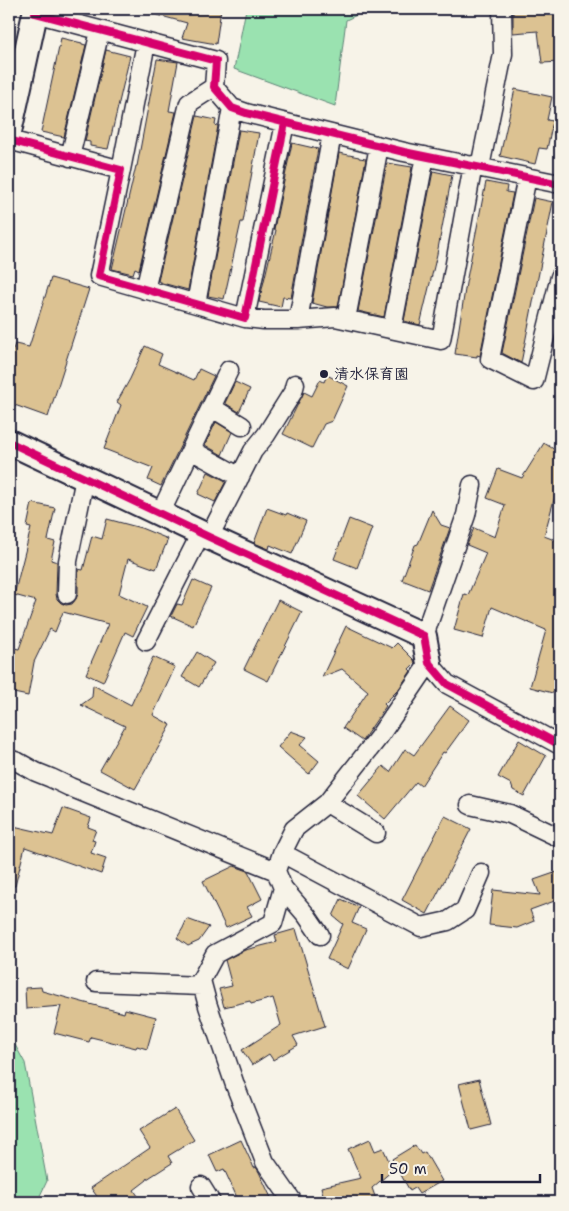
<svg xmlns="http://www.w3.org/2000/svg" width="569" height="1211" viewBox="0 0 569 1211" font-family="'Shantell Sans','Klee One',sans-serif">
  <rect width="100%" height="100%" fill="#f7f3e8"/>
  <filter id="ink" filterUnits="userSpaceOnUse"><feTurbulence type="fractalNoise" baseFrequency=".02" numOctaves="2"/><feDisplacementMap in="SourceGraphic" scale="10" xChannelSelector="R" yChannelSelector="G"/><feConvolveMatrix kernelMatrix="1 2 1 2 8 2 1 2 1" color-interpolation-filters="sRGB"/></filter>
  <g filter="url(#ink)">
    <path fill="#9ae2b0" stroke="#5e8276" d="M246,9H369L346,20L335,106L234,69Z
      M9,1034L25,1063L47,1181L37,1202H9Z"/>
    <path fill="#dcc292" stroke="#22223b" d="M154,9H221L216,44L182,38L187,23L154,14Z
      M513,9H558V15L560,14V62L542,63L538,31L513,33Z
      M61,38L82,43V44L86,45L64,137L41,132Z
      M106,50L130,56L108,149L90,146V142L85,141Z
      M157,59L178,62L169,111L176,112L139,270L135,268L133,274L112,269L136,166H137Z
      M515,89L552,97L547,120L553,121L547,149L539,148L535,164L500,156Z
      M197,116L216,120L215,125L218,126L188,290L162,283L158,281Z
      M239,130L259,133L243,222H241L224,299L208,296Z
      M292,143L318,149L291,298L283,297L281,307L259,302L276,230L274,229Z
      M339,153L359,157V158L366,159L338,307H327L312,303Z
      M387,163L412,167L384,317L358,311Z
      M433,171L452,175L437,254L420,325L404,321Z
      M486,182L507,186L506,192L513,193L480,356L477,355V357L455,354L466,283Z
      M534,198L553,202L521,363L502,353Z
      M51,278L89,289L48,417L9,403V360L15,344L29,347Z
      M145,346L162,354L158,364L194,380L199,369L214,376L161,486L148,480L153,468L104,449L121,405L117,402L130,379Z
      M327,375L348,386L332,421L324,424L312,448L283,434L304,392L312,396L320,380L324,382Z
      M235,382L250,389L239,412L225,403Z
      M216,422L232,432L222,455L205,445Z
      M544,443L560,453V478L544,536L560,542V695L530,687L546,630L492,607L483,638L454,630L464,594L468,595L486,553L467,545L474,528L495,537L505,505L487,498L498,469L522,478Z
      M208,472L226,481L215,502L198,494Z
      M32,503L55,508L48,540L55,542L51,560L57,562L56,594L57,599L61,603L66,605L72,604L76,599L78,594V569L83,570L92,536L102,539L107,519L141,528L168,539L156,569L128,559L119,594L147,607L133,636L125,632L103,682L86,674L108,624L63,612L55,632L50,629L34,662L28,696L9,692V647L19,649L36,601L14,595L31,528L27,527Z
      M267,508L286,515L287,513L306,521L292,554L270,545L269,549L254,543Z
      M432,510L441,525L450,528L428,590L402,580L415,545L418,544Z
      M349,519L372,528L357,568L334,559Z
      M193,580L211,588L193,626L171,616L177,604L182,605Z
      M278,600L302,612L268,681L244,669Z
      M346,626L392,648L397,643L414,660L415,663L409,669L411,671L398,690L384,704L386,706L362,741L343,728L368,691L342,669L322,677Z
      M197,652L214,663L199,687L182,677Z
      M153,657L175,667L153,715L171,725L135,789L100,770L125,726L81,705L92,697L93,685L131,705Z
      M450,706L469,720L445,753L443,752L421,786L416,782L385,819L358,796L383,766L390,772L405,749L414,755Z
      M291,731L307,737L300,745L319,761L309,774L278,747Z
      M519,740L546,756L524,796L513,790L511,784L498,777Z
      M63,808L91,818L88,827L96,830L92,840L95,841L91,853L106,858L101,874L25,847L15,886H9V825L53,835Z
      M445,816L471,829L427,914L402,900Z
      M234,866L248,871L262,899L247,907L252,916L226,928L203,881Z
      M560,871V899L530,910L534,921L517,928L489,925L493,890L540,895L534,880Z
      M341,899L359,907L352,923L366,929L348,969L327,959L343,924L333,916Z
      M187,919L209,927L199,941L188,946L177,938L183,928Z
      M296,929L325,1026L293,1036L298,1045L273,1060L269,1054L252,1065L242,1050L281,1025L273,998L251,1004L250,1001L224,1007L219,989L232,986L225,960L245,950L277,942L275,935Z
      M41,987L42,991L82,1002L124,1013L125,1009L156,1017L147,1049L137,1046L136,1048L91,1037L89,1042L54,1033L61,1006L26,1009L25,988Z
      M479,1079L491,1125L471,1130L459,1084Z
      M175,1109L194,1140L168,1156L172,1163L147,1179V1180L134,1190L142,1202H101L91,1188L150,1148L139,1131Z
      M370,1139L375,1151L383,1148L393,1170L372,1188L377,1202H325L321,1187L361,1178L348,1149Z
      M241,1140L254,1168L256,1167L259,1172L273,1202H239L224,1169L217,1172L209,1155Z
      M415,1145L421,1154L425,1152L442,1181L419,1194L415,1188L410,1191L392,1159Z"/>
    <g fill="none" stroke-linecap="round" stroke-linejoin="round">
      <g stroke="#22223b" stroke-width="21">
        <path id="street" d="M35,13L216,61L214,87L232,108L246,113L404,152L560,184
          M9,140L121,170L99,276L245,318L285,123
          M70,157L100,31
          M480,167L503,54L502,9
          M121,170L146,43
          M527,177L490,359L534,381L560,277
          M145,290L189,103L214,87
          M196,304L232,108
          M245,318L264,320H298L332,134
          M346,319L379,146
          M298,320L335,317L441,340L473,165
          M392,329L425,156
          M211,407L242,426
          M191,450L240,477
          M160,514L229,370
          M209,537L253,451L266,435L293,392L295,384
          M67,594L68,561L85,478
          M424,636L466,515L472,485
          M146,641L201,533
          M9,759L18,762L36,772L51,778L70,787L276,871L282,853L294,829L327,803L378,738L429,663L447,684L560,745
          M327,803L376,833
          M470,805L510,814L560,838
          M282,853L421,927L448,921L465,910L481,873
          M276,871L283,888L273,923L215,954L201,980L208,1006L235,1085L265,1162L293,1202
          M283,888L307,916L320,935
          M96,982L202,986
          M201,1186L211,1202"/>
      </g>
      <g stroke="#22223b" stroke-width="28">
        <path id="secondary" d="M9,132L36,9
          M9,442L209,537L424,636L429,663"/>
      </g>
      <use href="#street" stroke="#f7f3e8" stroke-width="18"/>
      <use href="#secondary" stroke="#f7f3e8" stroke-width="24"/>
      <g stroke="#f7f3e8" stroke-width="11">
        <path id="cycleway" d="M35,13L216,61L214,87L232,108L246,113L404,152L560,184
          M9,140L121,170L99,276L245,318L285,123
          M9,442L209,537L424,636L429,663L447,684L560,745"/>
      </g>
      <use href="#cycleway" stroke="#d6006c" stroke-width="8"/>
    </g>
  </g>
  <circle fill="#22223b" stroke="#f7f3e8" stroke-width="2" cx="324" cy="374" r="5"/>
  <g text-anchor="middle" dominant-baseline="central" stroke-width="4" stroke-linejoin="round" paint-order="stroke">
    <g font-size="15" font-weight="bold" fill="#22223b" stroke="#f7f3e8" text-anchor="start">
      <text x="334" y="374">清水保育園</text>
    </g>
  </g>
  <rect width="569" height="1211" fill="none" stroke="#f7f3e8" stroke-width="30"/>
  <rect x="15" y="15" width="539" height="1181" fill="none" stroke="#22223b" stroke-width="2" filter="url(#ink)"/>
  <path d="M382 1174v8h158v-8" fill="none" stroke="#22223b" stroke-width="2.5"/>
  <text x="389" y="1174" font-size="15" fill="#22223b" stroke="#f7f3e8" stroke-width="4" paint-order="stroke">50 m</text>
</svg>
